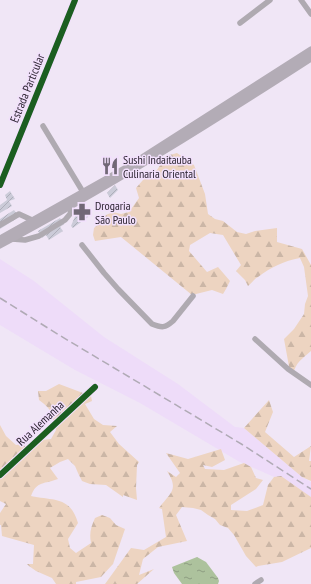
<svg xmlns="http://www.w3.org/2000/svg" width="311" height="584" viewBox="0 0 311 584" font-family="'PT Sans Narrow',sans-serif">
  <defs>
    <pattern id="forest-firs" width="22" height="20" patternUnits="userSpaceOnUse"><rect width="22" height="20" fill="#edd4c1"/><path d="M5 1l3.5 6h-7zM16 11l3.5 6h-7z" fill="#cbb6a6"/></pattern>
    <pattern id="water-ripples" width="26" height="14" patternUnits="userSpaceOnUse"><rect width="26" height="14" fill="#adc29d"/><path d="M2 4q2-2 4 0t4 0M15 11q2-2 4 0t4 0" fill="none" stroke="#8d9d81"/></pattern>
    <pattern id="building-hatch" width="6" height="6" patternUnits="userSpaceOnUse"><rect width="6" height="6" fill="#cbcbd8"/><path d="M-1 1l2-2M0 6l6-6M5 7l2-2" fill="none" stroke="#aeaeba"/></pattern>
  </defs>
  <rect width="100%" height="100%" fill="#f0e6f6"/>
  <path fill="#eedcf9" d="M0,259L34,281L104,337L178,384L235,427L244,428L302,477L311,482V497L281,477H274L238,461L140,403L75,370L0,325Z"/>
  <path fill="url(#forest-firs)" d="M177,153L194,165L205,194L208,214L215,219L223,221L237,232L246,234L255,231L277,228V242L302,249L311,265V351C302,359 296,362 293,374L290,372L284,339L294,329L304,314L305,304L308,296L304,267L300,258C284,261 271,267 258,277C254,279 252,283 248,286L245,280L236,271L241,265L223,235L210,233L190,245L189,251L207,272L218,267L230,281L226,289L223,294L212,290L192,295L121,237L95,241L93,235L94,228L101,222L106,215L113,212L121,214L129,212L139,198L136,188L143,180L157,170L166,156Z
    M59,384L91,396L92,401L85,404L94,419L103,425L117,426L110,432L119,444L139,462L137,465L136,488L137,500L123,495V497L106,485L90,484L82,481L78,473L75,466L68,459L60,462L50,468L58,479C45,484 36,481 31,496C54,501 70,496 78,523L68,539L70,548L76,553L91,543C89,533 91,527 95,518L102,515L110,518L116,525L125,529L113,564L101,577L76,582V584H56L52,578L36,571L29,566L27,564H33L34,545L2,536L1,525H0V513L6,504L0,501V425L6,436L16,445L22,444L29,449L42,440L51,439L56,430C51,414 54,411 39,400L38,391H46Z
    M269,400L273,412L265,432L294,457L311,446L309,461H311V481L302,477L244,428Z
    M221,449L225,460L212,467L203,465L205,469L224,470L244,463L251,467L256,478L263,480L256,489L231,505V510L247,511L263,505L268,485L274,477L281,476L311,497V548L282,562L258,566L256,567L246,556L234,535L228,528L220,525L215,519L208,515L201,510L193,508L182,507L176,515L187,541L158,547L143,559L139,575L154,569L137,584H105L131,548L144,550L166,537L162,509L159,508C171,492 179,490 167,471L176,477L180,473L166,453L188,459Z"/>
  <path fill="url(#water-ripples)" d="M197,557L206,562L218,578L219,581L218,584H182L174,573L172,567Z"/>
  <path fill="url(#building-hatch)" d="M115,185L118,190L110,198L107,193Z
    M10,191L15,199L9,201L12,206L0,213V205L7,200L5,195Z
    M85,203L88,217L73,228L71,226L79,207Z
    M14,210L19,217L0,229V219Z
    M60,218L64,224L60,227L63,231L49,240L46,235L42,238L38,231Z"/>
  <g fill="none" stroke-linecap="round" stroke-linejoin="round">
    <path stroke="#afaab1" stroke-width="5.5" d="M301,0L311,14
      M240,23L270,0
      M43,126L83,192
      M0,185L75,0
      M0,225L19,214L32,220
      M12,239L25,240L39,236L65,220L70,214L73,204
      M82,245L104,273L118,289L152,324C162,328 165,328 173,321L193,296
      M255,339L288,369L311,385
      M0,475L95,387
      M255,584L261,580"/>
    <path stroke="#b3acb6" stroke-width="7" d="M0,239L128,167L311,50
      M0,245C107,188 209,124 311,58"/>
    <path stroke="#b0aab5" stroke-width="1.5" stroke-dasharray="8 4" stroke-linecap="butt" d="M0,298L59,335L243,445L311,489"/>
    <g stroke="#f2e0fc" stroke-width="8">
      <path id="cycleway" d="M0,185L75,0
        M0,475L95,387"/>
    </g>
    <use href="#cycleway" stroke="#1b5e20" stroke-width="6"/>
  </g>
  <defs>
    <g id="restaurant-bare" transform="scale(1.38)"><path d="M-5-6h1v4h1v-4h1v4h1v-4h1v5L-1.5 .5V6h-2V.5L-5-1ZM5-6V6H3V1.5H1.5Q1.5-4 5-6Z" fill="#716876" stroke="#f2e0fc" stroke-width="2.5" paint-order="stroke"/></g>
    <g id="pharmacy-bare" transform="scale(1.38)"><path d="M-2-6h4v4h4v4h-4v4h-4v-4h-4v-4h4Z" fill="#716876" stroke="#f2e0fc" stroke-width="2.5" paint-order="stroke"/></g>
  </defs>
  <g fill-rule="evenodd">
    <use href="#restaurant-bare" x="110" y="166"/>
    <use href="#pharmacy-bare" x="82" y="212"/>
  </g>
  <g text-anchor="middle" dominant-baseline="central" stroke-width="3" stroke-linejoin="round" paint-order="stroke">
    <g font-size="12" fill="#2c2431" stroke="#f2e0fc">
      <text transform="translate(27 88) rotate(-68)">Estrada Particular</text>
      <text transform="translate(40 423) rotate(-43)">Rua Alemanha</text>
    </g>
    <g font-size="12" fill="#2c2431" stroke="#f2e0fc" text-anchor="start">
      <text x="123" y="159">Sushi Indaitauba<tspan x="123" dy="14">Culinaria Oriental</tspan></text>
      <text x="95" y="205">Drogaria<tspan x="95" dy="14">São Paulo</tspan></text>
    </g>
  </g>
</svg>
